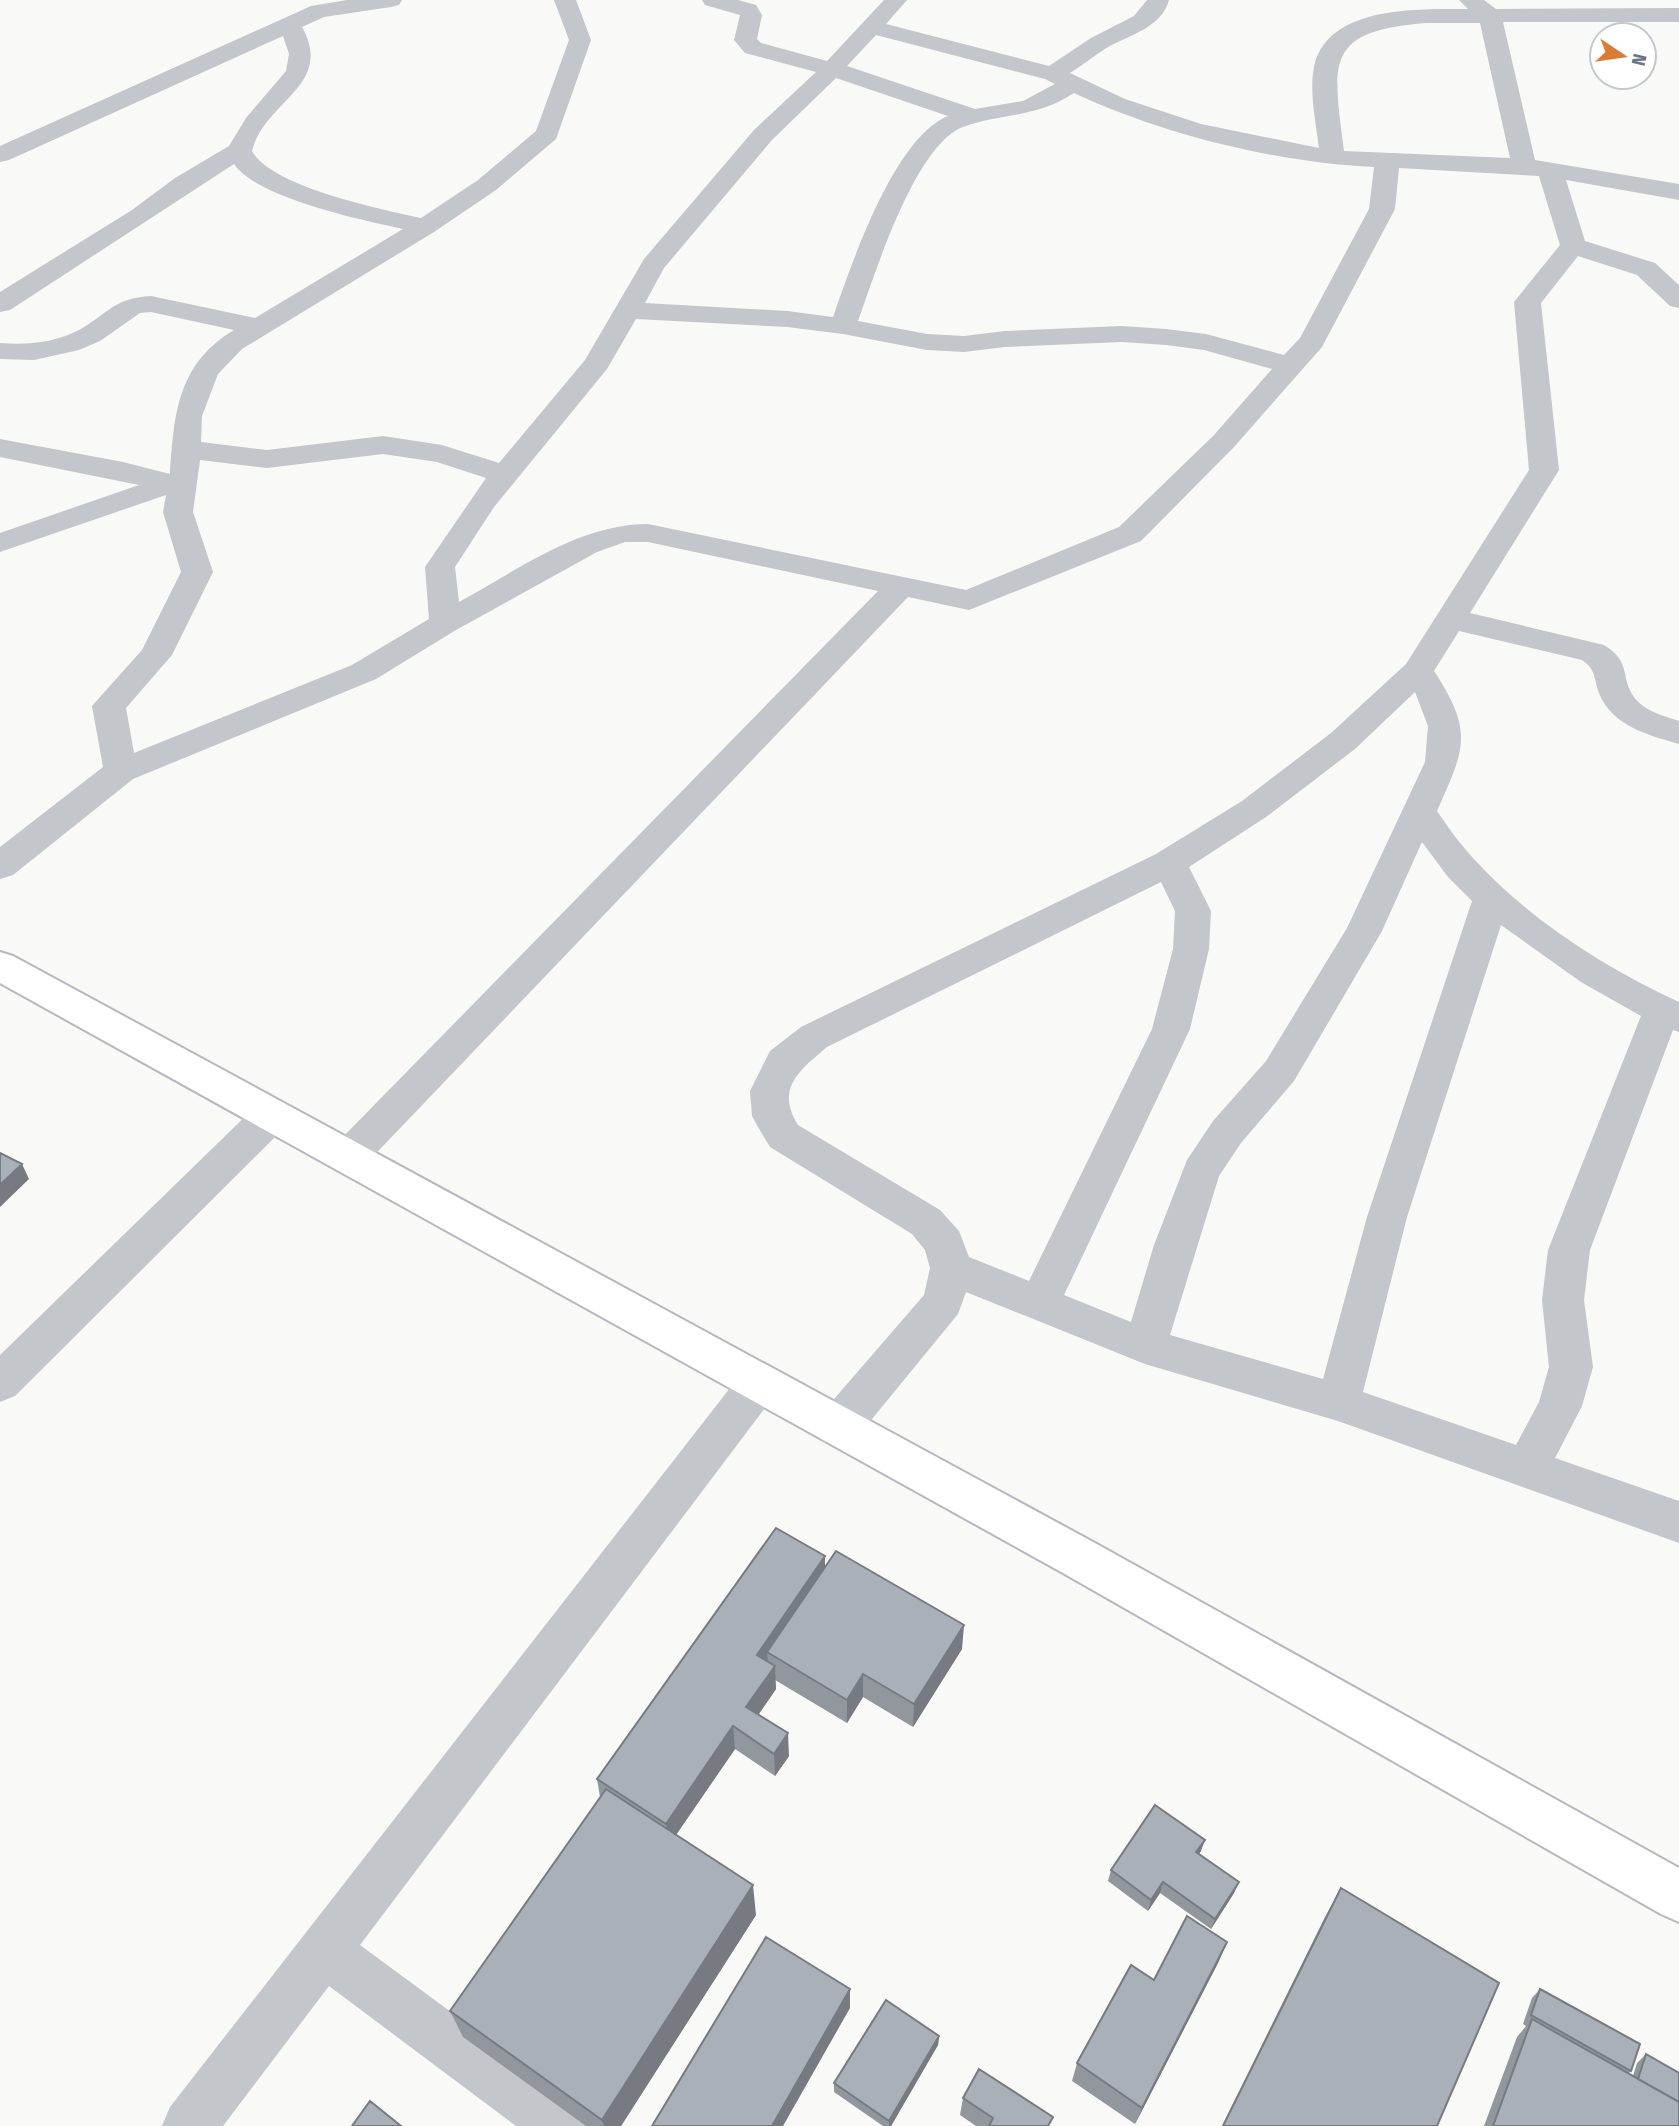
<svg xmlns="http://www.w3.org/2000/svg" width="1679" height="2126" viewBox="0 0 1679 2126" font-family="'Fira Sans Condensed',sans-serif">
  <rect width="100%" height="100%" fill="#f9f9f7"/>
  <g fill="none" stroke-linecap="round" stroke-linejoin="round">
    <g stroke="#b5b9bf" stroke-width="4">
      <path id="secondary" d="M0,952L13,956L1095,1543L1679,1868V1922L1661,1914L1063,1573L0,983Z"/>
    </g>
    <path fill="#c3c6ca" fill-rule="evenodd" d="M347,0H402L399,5L391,7L324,17L302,27C335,86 264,101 252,151C272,187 381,209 421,218L478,180L536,131L569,40L554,0H576L591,40L556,139L496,190L434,232L242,349L218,374L202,416L201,442L267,450L383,436L442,445L499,463L585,360L644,259L754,130L816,72L745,53L734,40L740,15L705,5L702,0H738L756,5L762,15L757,39L761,43L827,61L884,0H907L886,24L1049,66L1091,38L1134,16L1147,0H1169C1162,27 1130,35 1108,47C1095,55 1083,65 1070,73L1125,99L1201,124L1319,148C1316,123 1309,92 1314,67C1327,5 1419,9 1468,9L1459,0H1484L1496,9L1679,8V22H1503L1535,160L1679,184V200L1566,180L1585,241L1655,263L1679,285V308L1670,306L1637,275L1578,256L1541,303L1559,470L1470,613L1604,645C1632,662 1620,678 1634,697C1644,711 1664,716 1679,721V744C1648,735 1612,726 1599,693C1594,679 1596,669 1582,660L1459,631L1434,671C1474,732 1465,748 1437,811C1448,827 1459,843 1473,858C1527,918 1605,968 1679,1002V1032L1673,1030L1590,1250L1584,1300L1593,1367L1582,1406L1555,1458L1679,1501V1543L1338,1421L1145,1364L966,1292L958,1314L854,1441L838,1446L822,1441L816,1427L822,1413L924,1295L930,1268L925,1250L912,1234L770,1147L758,1127L752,1116L750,1091L770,1051L801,1027L1156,854L1242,801L1331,733L1406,664L1529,470L1514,302L1560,245L1539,176L1399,168L1395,209L1322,347L1234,447L1141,541L969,610L908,597L362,1168L348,1173L334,1168L328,1157L334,1146L878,591L648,542H625L597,552L456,630L376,679L133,779L13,875L0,879V847L103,767L92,706L142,650L181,572L163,512L166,495L0,552V533L139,485L0,457V439L123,462L170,474C174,415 177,364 234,330L151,312L140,313L100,341L79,350L34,360L0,359V343C27,345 54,343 79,330C108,314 113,298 151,296L255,318L403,229C362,220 257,198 234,164L10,310L0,312V292L132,210L175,178L229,146L246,118L286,71L289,54L283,36L9,160L0,162V146L311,6ZM1426,23H1480L1510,158L1344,151C1333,63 1323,31 1426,23ZM876,35L1045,79L1055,84L1023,101L975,109L847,66ZM836,78L948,116C894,138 852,263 833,317L787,311L645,303L664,268L772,140ZM1074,93C1161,134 1278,163 1374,167L1369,209L1300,338L1284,355L1206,334L1166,329L1122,326L1005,331L964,336L927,334L858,321C875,274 915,145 963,127C1002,113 1036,118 1074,93ZM636,319L787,327L843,334L927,350L964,352L1005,347L1122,342L1166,345L1204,350L1272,369L1214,435L1119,527L966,590L648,524C579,524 518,570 459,602L455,567L494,507L607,369ZM383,454L437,462L486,478L425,567L429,619L352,665L134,753L126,708L172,655L213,572L193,512L200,460L267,468ZM1415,692L1428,726L1425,762L1347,928L1266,1061L1213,1121L1187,1160L1154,1245L1131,1322L1064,1295L1190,1029L1209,949L1211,911L1189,867L1266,817L1355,749ZM1422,842L1448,877L1472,901L1367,1217L1323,1379L1170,1335L1219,1176L1241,1143L1294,1081L1382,931ZM1161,882L1175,911L1173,949L1152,1029L1029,1281L969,1257L959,1231L940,1210L798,1125C775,1088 800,1070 827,1047ZM1501,925L1581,982L1641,1016L1548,1250L1542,1300L1549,1367L1539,1402L1516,1445L1363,1392L1407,1217Z
      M272,1100L286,1104L292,1115L286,1126L15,1396L0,1402V1355L258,1104Z
      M759,1364L774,1370L781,1383L774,1396L360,1945L580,2107L588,2126H516L329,1986L223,2126H162L170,2107L744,1370Z"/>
    <use href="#secondary" fill="#fff" fill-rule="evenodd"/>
  </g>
  <path fill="#92979e" d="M825,1567L962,1649L913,1727L863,1697L847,1723L775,1680L776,1689L758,1715L789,1756L775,1776L735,1749L676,1835L756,1915L621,2126H586L463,2037L450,2011L600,1797L597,1779Z
    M1201,1851L1199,1853L1234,1893L1211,1929L1160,1893L1148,1911L1108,1881L1111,1870Z
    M1341,1888L1437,2126H1222L1325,1917Z
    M1219,1961L1135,2124L1072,2081L1077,2063L1154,1980Z
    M1540,1989L1631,2071L1629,2073L1633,2076L1637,2063L1646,2054L1679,2126H1484L1517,2037L1526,2026L1523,2024L1532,1998Z
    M939,2036L938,2045L891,2126H883L834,2092V2083Z
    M963,2098L1050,2126H976L960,2115Z"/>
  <path fill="#777b81" d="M22,1164L29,1179L0,1207V1185Z
    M825,1556V1581L767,1652L768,1665L757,1655Z
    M964,1625L962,1649L913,1727L914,1704Z
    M775,1666L776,1689L748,1730L746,1707Z
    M863,1674V1697L847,1723V1700Z
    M733,1726L735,1749L669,1845L666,1824Z
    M788,1733L789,1756L775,1776L774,1754Z
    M1205,1840L1201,1851L1193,1862L1196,1852Z
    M1163,1882L1160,1893L1148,1911L1151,1900Z
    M1239,1882L1234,1893L1211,1929L1215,1919Z
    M753,1885L756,1915L621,2126H604L602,2120Z
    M1227,1942L1219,1961L1135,2124L1142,2108Z
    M850,1989V2008L783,2126H772Z
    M939,2036L938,2045L891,2126H889V2121Z"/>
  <path fill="#aab0b8" stroke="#777b81" stroke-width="2" d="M0,1153L22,1164L0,1185Z
    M776,1528L825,1556L757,1655L775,1666L746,1707L788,1733L774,1754L733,1726L666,1824L597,1779Z
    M836,1551L964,1625L914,1704L863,1674L847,1700L767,1652Z
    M606,1789L753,1885L602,2120L450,2011Z
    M1155,1805L1205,1840L1196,1852L1239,1882L1215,1919L1163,1882L1151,1900L1111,1870Z
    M1341,1888L1499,1983L1437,2126H1223Z
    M1187,1916L1227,1942L1142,2108L1077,2063L1131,1965L1154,1980Z
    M766,1937L850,1989L772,2126H652Z
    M1540,1989L1640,2044L1631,2071L1531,2015Z
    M886,2000L939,2036L889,2121L834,2083Z
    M1532,2019L1679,2102V2126H1493Z
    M1646,2054L1679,2073V2102L1638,2079Z
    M979,2069L1053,2117L1048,2126H989L993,2118L963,2098Z
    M370,2101L401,2126H352Z"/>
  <g transform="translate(1623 56) rotate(103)"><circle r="33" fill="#ffffff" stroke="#c3c8cf" stroke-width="2"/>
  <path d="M0-5L12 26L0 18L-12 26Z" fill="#da7b36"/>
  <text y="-10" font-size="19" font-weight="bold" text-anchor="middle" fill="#6a7587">N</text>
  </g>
</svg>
